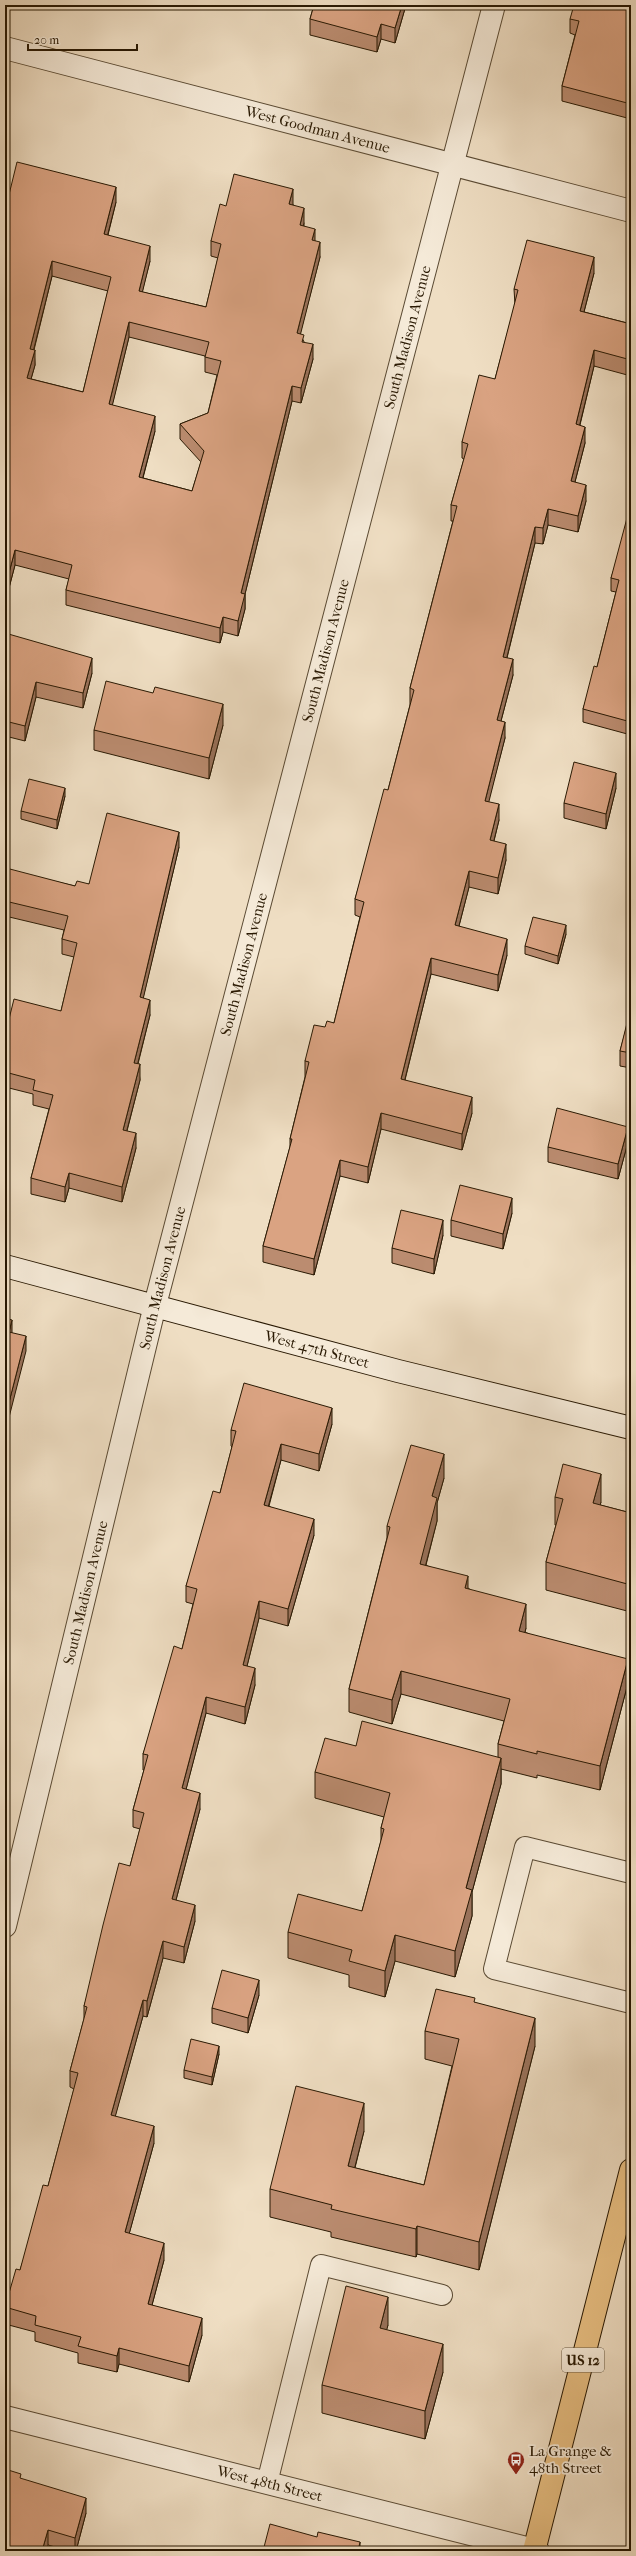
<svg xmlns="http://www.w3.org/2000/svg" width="636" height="2556" viewBox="0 0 636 2556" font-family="'IM FELL French Canon',serif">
  <rect width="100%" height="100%" fill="#efdec3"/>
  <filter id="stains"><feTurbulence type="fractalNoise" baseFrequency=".005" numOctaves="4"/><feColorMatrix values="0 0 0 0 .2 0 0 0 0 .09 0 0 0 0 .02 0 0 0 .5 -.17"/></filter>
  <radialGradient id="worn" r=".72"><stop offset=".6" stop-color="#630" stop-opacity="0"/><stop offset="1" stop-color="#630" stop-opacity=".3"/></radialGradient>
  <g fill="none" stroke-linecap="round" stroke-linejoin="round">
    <g stroke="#5a4a33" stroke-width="22">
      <path id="service" d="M631,1873L525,1847L494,1969L631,2003
        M267,2483L321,2265L442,2295"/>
    </g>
    <g stroke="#5a4a33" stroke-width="24">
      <g id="minor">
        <path id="s1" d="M5,48L631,211"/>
        <path id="s2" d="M5,1926L155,1305L494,5"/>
        <path id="s3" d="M5,2417L538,2551"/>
      </g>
    </g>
    <g stroke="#291903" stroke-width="24">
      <g id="secondary">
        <path id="s4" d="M5,1266L398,1371L631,1428"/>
      </g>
    </g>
    <g stroke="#291903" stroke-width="24">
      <path id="primary" d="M534,2551L631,2170"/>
    </g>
    <use href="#service" stroke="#f5ead8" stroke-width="20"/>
    <use href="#minor" stroke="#f5ead8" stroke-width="22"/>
    <use href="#secondary" stroke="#f5ead8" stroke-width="22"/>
    <use href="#primary" stroke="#e8bf82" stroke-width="22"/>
  </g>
  <path fill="#bb8c70" stroke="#291903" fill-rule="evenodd" d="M314,5H406L395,43L381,39L377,52L310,35V19Z
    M631,5V119L562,101V86L575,35L570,33V19Z
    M116,202L108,235L150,261L142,292L206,307L218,258L211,256V241L226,206L293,204V205L304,223V226L315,241L320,257L300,334L313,359L301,403L292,401L245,594V609L238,636L223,632L220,643L66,605V590L69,579L15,565L5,603V211ZM52,276L108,291L83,392L31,379L35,365L34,350ZM129,337L205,356V372L217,375L208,413L180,424V439L201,462L192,491L143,478L155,431L112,405Z
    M594,273L584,312L631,324V376L594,366L580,425L585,443L575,482L586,501L578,532L548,525L543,544L535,543L507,658L513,675L501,721L505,738L488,802L499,820L494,841L506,860L498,894L469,887L459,926L507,955L498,991L431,974L405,1080L472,1113L462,1150L381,1129L368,1183L340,1176L314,1275L263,1262V1246L290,1147V1139L305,1077V1061L325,1027L334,1023L360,917L355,915V899L388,790L410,705V688L453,521H451V505L464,459L462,458V442L495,379L515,305L514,289Z
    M631,519V735L583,722V709L597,667L616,592L611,591V578Z
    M5,633L92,673L83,708L36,697L25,741L5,736Z
    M223,725L209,779L94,750V730Z
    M616,788L606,829L564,818V803Z
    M65,796L57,829L21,819V811Z
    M179,847L143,998L150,1015L138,1064L140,1080L127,1131L136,1148L122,1202L69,1188L65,1202L31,1194V1178L49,1109L33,1105V1094L5,1087V1031L61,1011L74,957L62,954V939L64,930L5,916V870L75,886L89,884Z
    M566,934L558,964L525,954V946Z
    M631,1011V1068L620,1066V1051Z
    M628,1142L618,1179L548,1162V1147Z
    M512,1213L503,1249L451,1236V1220Z
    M443,1235L434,1274L392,1263V1248Z
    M332,1424L319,1471L281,1460L269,1506L314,1535L288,1626L259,1618L247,1666L255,1685L245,1724L206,1713L186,1789L200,1809L176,1900L195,1921L184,1963L163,1958L147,2017L143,2016L115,2116L154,2143L129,2234L164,2260L152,2305L202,2335L189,2382L119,2364L117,2372L78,2363V2353L35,2341V2332L5,2324V2307L20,2270L48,2186L74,2089L70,2087V2071L84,2019V2006L130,1866L140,1829L133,1827V1810L144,1770H143V1754L182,1649L193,1604L186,1602V1586L220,1493L232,1447L231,1446V1430Z
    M444,1478L437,1503V1521L426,1565L468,1588L526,1628L525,1632L628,1683L600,1790L537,1775V1778L501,1769V1784L472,1892V1916L455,1977L395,1961L385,1997L349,1987V1975L288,1958V1932L362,1911L381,1841V1828L384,1817L315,1798V1772L356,1746L498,1758V1744L504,1721L401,1694L392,1724L349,1712V1689L387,1538V1526Z
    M555,1497L601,1502L600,1505L631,1513V1612L546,1590V1562L556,1525H555Z
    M259,1995L248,2033L212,2023V2008Z
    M475,2003L535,2046L479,2270L417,2254L416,2257L331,2237V2232L270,2217V2189L364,2131L355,2168L424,2185L452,2066L425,2059V2031Z
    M219,2054L212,2085L184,2078V2070Z
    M388,2325L386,2330L443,2372L425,2439L322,2413V2385Z
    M21,2479L86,2513L76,2551H69L48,2545Z"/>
  <path fill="#99725b" stroke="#291903" d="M402,5H406L395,43V28Z
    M381,24V39L377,52V37Z
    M116,187V202L104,249V234Z
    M293,189V204L289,219V204Z
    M304,208V223L300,240V225Z
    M315,229V244L312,240Z
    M320,242V257L297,348V333Z
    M150,246V261L139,306V291Z
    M594,257V273L580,327V311Z
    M52,261V276L30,364V349Z
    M129,322V337L109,419V404Z
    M313,344V359L301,403V388Z
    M35,350V365L27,393V378Z
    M594,350V366L576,440V424Z
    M292,386V401L245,594V609L238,636V621L241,593Z
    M155,416V431L139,492V477Z
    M585,427V443L571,497V481Z
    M586,485V501L578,532V516Z
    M548,509V525L543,544V528Z
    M535,527V543L503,673V657Z
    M15,550V565L5,603V588Z
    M223,617V632L220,643V628Z
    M92,658V673L83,708V693Z
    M513,659V675L497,736V720Z
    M36,682V697L25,741V726Z
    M223,704V725L209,779V758Z
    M505,722V738L485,817V801Z
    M616,773V788L606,829V814Z
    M65,788V796L57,829V820Z
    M499,804V820L490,856V840Z
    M179,832V847L140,1012V997Z
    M506,844V860L498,894V878Z
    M469,871V887L455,941V925Z
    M566,925V934L558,964V956Z
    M507,939V955L498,991V975Z
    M431,958V974L401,1095V1079Z
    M150,1000V1015L134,1078V1063Z
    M140,1064V1080L123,1145V1130Z
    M472,1097V1113L462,1150V1134Z
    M381,1113V1129L368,1183V1167Z
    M628,1127V1142L618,1179V1164Z
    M136,1133V1148L122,1202V1187Z
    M340,1160V1176L314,1275V1259Z
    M69,1173V1188L65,1202V1187Z
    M512,1198V1213L503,1249V1234Z
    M443,1220V1235L434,1274V1259Z
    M12,1320V1335L9,1332Z
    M26,1336V1351L5,1433V1418Z
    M332,1408V1424L319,1471V1454Z
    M281,1444V1460L264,1522V1505Z
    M444,1454V1478L437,1503V1521L420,1587V1564L432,1496Z
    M601,1474V1502L593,1531V1503Z
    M314,1519V1535L288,1626V1609Z
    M468,1576V1600L465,1588Z
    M259,1601V1618L243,1682V1665Z
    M526,1604V1628L519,1654V1631Z
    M628,1659V1683L600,1790V1766Z
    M255,1668V1685L245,1724V1707Z
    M401,1671V1694L392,1724V1700Z
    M206,1697V1713L182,1805V1788Z
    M501,1758V1784L472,1892V1916L455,1977V1951L466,1888Z
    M200,1793V1809L172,1915V1899Z
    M195,1905V1921L184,1963V1947Z
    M395,1935V1961L385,1997V1971Z
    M163,1941V1958L147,2017V2001Z
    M259,1980V1995L248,2033V2018Z
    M143,2000V2016L111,2132V2115Z
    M535,2018V2046L479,2270V2242Z
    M219,2046V2054L212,2085V2077Z
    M364,2103V2131L348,2194V2166Z
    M154,2126V2143L125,2249V2232Z
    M417,2226V2254L416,2257V2229Z
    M164,2243V2260L148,2320V2304Z
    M388,2297V2325L380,2356V2328Z
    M202,2318V2335L189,2382V2366Z
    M443,2344V2372L425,2439V2411Z
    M119,2348V2364L117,2372V2356Z
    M86,2498V2513L76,2551H75V2538Z
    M48,2530V2545L46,2551H42Z
    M360,2542V2551H358Z"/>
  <path fill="#daa382" stroke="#291903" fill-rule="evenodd" d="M314,5H402L395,28L381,24L377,37L310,19Z
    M574,5H631V104L562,86L579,21L570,19Z
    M17,162L116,187L104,234L150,246L139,291L206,307L221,244L211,241L220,204L226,206L234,174L293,189L289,204L304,208L300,225L315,229L312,240L320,242L297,333L304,335L302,342L313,344L301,388L292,386L241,593L245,594L238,621L223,617L220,628L66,590L72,565L15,550L5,588V211ZM52,261L111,277L83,392L27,378L35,350L30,349ZM129,322L209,342L205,357L221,361L208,413L180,424L204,451L192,491L139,477L155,416L109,404Z
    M527,240L594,257L580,311L631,324V360L594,350L576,424L585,427L571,481L586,485L578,516L548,509L543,528L535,527L503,657L513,659L497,720L505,722L485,801L499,804L490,840L506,844L498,878L469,871L455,925L507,939L498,975L431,958L401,1079L472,1097L462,1134L381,1113L368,1167L340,1160L314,1259L263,1246L292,1139H290L309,1062L305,1061L314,1025L325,1027L327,1021L334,1023L364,902L355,899L384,789L388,790L414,690L410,688L457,506L451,505L468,444L462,442L479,375L495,379L518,290L514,289Z
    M627,518L631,519V722L583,709L594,666L597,667L619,580L611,578Z
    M5,633L92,658L83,693L36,682L25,726L5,721Z
    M106,681L153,693L155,687L223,704L209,758L94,730Z
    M574,762L616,773L606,814L564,803Z
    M29,779L65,788L57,820L21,811Z
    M107,813L179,832L140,997L150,1000L134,1063L140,1064L123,1130L136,1133L122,1187L69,1173L65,1187L31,1178L53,1095L33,1090L35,1080L5,1072V1031H6L14,999L61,1011L77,943L62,939L68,916L5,901V870L6,868L75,886L77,881L89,884Z
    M533,917L566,925L558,956L525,946Z
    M630,1011H631V1053L620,1051Z
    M557,1108L628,1127L618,1164L548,1147Z
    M460,1185L512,1198L503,1234L451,1220Z
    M401,1210L443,1220L434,1259L392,1248Z
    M5,1318L12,1320L9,1332L26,1336L5,1418Z
    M244,1383L332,1408L319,1454L281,1444L264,1505L314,1519L288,1609L259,1601L243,1665L255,1668L245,1707L206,1697L182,1788L200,1793L172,1899L195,1905L184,1947L163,1941L147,2001L143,2000L111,2115L154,2126L125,2232L164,2243L148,2304L202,2318L189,2366L119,2348L117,2356L78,2346L81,2337L35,2325L36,2316L5,2307L16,2269L20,2270L43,2185L48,2186L78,2073L70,2071L87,2007L84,2006L103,1925L119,1863L130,1866L144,1813L133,1810L148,1755L143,1754L174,1646L182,1649L197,1589L186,1586L213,1491L220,1493L236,1431L231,1430Z
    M411,1445L444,1454L432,1496L437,1498L420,1564L468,1576L465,1588L526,1604L519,1631L628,1659L600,1766L537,1751V1754L498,1744L510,1699L401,1671L392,1700L349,1689L390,1527L387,1526Z
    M563,1464L601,1474L593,1503L631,1513V1585L546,1562L563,1499L555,1497Z
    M362,1721L501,1758L466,1888L472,1890L455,1951L395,1935L385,1971L349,1961L352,1950L288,1932L298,1894L362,1911L384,1829L381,1828L390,1793L315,1772L325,1738L356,1746Z
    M222,1970L259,1980L248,2018L212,2008Z
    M436,1989L475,1998L474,2002L535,2018L479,2242L417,2226L416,2229L331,2209L332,2205L270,2189L296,2086L364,2103L348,2166L424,2185L459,2039L425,2031Z
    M191,2039L219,2046L212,2077L184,2070Z
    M346,2286L388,2297L380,2328L443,2344L425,2411L322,2385Z
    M5,2469L21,2474L20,2478L86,2498L75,2538L48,2530L42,2551H5Z
    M270,2524L317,2537L318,2532L360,2542L358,2551H263Z"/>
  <defs>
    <g id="bus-pin" transform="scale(0.9)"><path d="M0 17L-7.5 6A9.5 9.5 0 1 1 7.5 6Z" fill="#8f2418" stroke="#f5ead8"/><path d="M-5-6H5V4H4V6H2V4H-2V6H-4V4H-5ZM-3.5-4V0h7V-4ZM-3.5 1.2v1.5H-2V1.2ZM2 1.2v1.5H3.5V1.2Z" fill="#fff"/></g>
  </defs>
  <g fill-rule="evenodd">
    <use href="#bus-pin" x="516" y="2460"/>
  </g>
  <g text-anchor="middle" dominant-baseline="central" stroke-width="3.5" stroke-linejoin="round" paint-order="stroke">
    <rect fill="#f5ead8" stroke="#665843" stroke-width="1" x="562" y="2348" width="42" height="24" rx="3"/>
    <g font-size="14" font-weight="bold" fill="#291903">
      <text x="583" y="2360">US 12</text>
    </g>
    <g font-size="15" fill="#291903" stroke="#f5ead8">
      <text stroke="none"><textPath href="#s1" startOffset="323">West Goodman Avenue</textPath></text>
      <text stroke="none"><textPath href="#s2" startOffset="1639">South Madison Avenue</textPath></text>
      <text stroke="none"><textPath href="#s2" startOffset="1315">South Madison Avenue</textPath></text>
      <text stroke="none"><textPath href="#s2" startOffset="991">South Madison Avenue</textPath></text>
      <text stroke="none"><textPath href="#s2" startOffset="667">South Madison Avenue</textPath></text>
      <text stroke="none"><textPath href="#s4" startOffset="323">West 47th Street</textPath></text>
      <text stroke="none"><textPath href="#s2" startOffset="343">South Madison Avenue</textPath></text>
      <text stroke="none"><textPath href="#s3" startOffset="273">West 48th Street</textPath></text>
    </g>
    <g font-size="15" fill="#291903" stroke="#f5ead8" text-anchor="start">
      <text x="529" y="2451">La Grange &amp;<tspan x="529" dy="17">48th Street</tspan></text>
    </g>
  </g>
  <rect width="636" height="2556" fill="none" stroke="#efdec3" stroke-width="20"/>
  <rect x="6" y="6" width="624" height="2544" fill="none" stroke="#291903" stroke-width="2"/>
  <rect x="10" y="10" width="616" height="2536" fill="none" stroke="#291903"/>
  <path d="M28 44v6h109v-6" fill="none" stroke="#291903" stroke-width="2"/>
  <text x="34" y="44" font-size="12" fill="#291903" stroke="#f5ead8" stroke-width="3" paint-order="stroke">20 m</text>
  <rect width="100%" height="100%" filter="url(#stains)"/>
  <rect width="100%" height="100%" fill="url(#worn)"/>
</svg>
